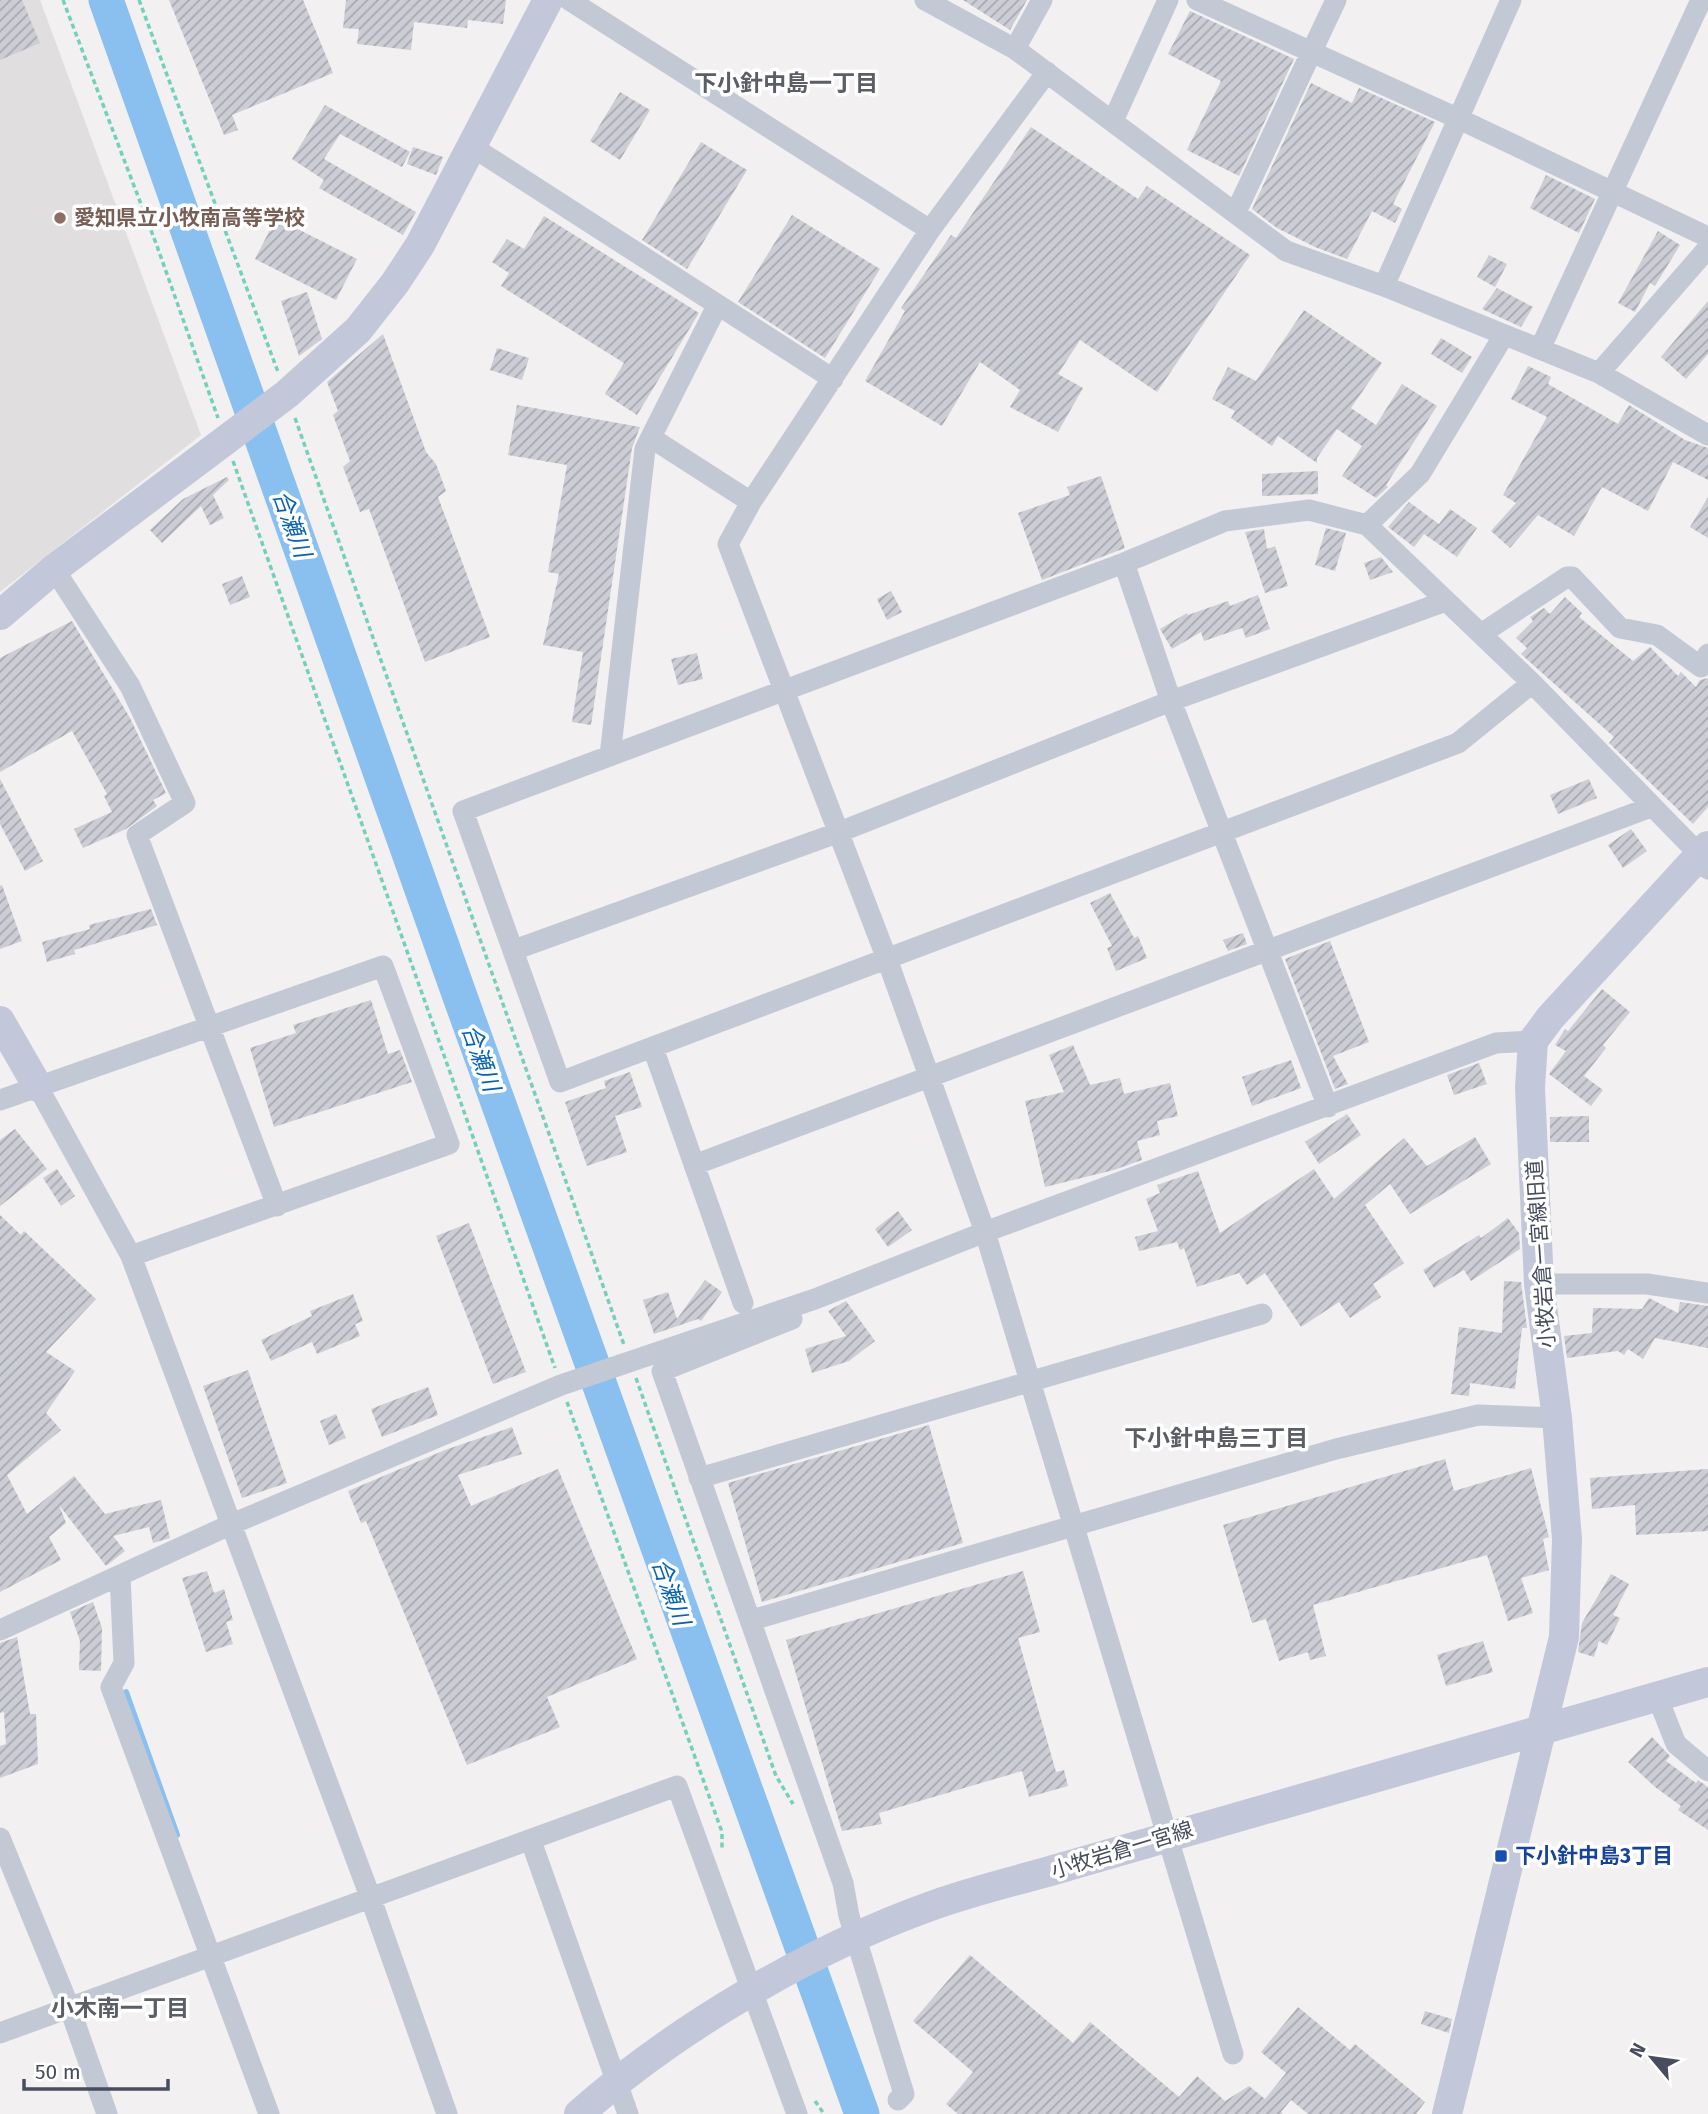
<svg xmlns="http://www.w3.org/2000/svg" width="1708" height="2114" viewBox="0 0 1708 2114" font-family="'Fira Sans','Noto Sans JP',sans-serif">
  <defs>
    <pattern id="building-hatch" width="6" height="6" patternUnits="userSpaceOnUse" patternTransform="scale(1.75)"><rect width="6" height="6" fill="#cccdd5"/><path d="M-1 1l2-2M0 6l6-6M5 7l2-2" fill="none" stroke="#a7a9b0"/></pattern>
  </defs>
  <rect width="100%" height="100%" fill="#f2f0f0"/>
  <path fill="#e0dedf" d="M0,0H40L201,435L0,592Z"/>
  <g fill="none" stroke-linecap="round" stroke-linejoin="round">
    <path stroke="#89c0ef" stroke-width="6" d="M126,1692L177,1835"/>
    <path stroke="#89c0ef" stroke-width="35" d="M106,0C358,705 604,1411 862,2114"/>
  </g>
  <path fill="url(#building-hatch)" d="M0,0H22L40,43L0,60Z
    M169,0H303L333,73L232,115L238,130L224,135Z
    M346,0H506L503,24L468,20L467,28L414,22L411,50L357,44L359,29L343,28Z
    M963,0H1027L1010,30Z
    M1190,11L1294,59L1239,176L1187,150L1221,81L1168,54Z
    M1311,83L1352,103L1359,88L1435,122L1393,204L1402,209L1395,223L1372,211L1347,259L1315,247L1277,228L1252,209Z
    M620,92L650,110L620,160L590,141Z
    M325,105L410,152L402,167L340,134L324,159L416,212L403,235L319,188L324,180L292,159Z
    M1031,127L1138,199L1147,186L1250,255L1157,392L1080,340L1058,374L1083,388L1058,432L1010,407L1020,390L980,362L942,426L865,381L905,311L901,308L951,235L956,238Z
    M701,142L747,170L687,269L642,240Z
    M413,147L443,157L436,175L407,164Z
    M1546,175L1595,199L1579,233L1530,208Z
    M792,215L880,269L825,358L738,302Z
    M544,216L699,313L637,415L605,394L624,363L501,286L509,273L492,262L507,239L524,249Z
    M276,218L357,259L336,300L255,259Z
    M1658,231L1680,245L1655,286L1650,283L1635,312L1618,303Z
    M1489,255L1507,264L1495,287L1477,277Z
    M1497,288L1533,307L1521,327L1482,309Z
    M307,292L322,339L299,356L281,301Z
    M1708,301V354L1686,379L1661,357Z
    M1304,310L1382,363L1351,408L1376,425L1402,384L1437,406L1386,485L1388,487L1376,498L1342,476L1362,446L1337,429L1317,458V463L1278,436L1272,446L1231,418L1235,411L1212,399L1228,367L1256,381Z
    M383,334L426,452L436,464L446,491L438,497L490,637L425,662L369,509L360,512L343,467L350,461L333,415L338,411L327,382Z
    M1441,338L1472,357L1462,373L1431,354Z
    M497,348L529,358L522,380L490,370Z
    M1528,366L1551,377L1548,384L1618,424L1629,405L1685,440L1708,448V480L1673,462L1648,511L1602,487L1574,536L1538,515L1510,548L1491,531L1516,503L1503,495L1547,417L1511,399Z
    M517,405L640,427L632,448L591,725L572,722L583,652L543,645L559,574L548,572L567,465L508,455Z
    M1318,471V494L1262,496V474Z
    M1101,476L1125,548L1042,580L1018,513L1070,495L1067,487Z
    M227,477L229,480L213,495L224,518L210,525L201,506L162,543L150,530L183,499Z
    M1708,497V538L1690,527Z
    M1409,502L1439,524L1450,509L1477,528L1457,557L1424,534L1414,547L1388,527Z
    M1326,528L1346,533L1335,571L1315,565Z
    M1264,529L1267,549L1275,546L1288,586L1265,593L1245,532Z
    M1381,557L1393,572L1370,580L1364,563Z
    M242,576L250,597L230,605L222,584Z
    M891,591L902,612L887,620L877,599Z
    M1258,595L1270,629L1246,638L1242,628L1204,641L1201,632L1172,649L1160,629L1187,613L1188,615L1228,601L1230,606Z
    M1565,597L1582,613L1579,617L1633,661L1650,647L1678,676L1681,672L1696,687L1700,680L1708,678V807L1693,824L1609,743L1614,737L1521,654L1527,648L1516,638L1533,621L1530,617L1544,608L1550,614Z
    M72,621L130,718L166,793L153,800L157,806L126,829L83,848L74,829L112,812L104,796L107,794L72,731L0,772V658Z
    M697,653L703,679L678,685L671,659Z
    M0,779L43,861L25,871L0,824Z
    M1589,779L1597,798L1558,814L1550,795Z
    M1631,829L1647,851L1623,868L1608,845Z
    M2,885L22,941L0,949V886Z
    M1110,893L1134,938L1138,936L1147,958L1116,971L1107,948L1112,946L1090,903Z
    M151,909L157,925L74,950L75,954L47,962L42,942L90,929L89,925Z
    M1243,933L1247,944L1228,951L1223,940Z
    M1330,941L1369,1042L1333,1056L1348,1084L1335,1089L1285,959Z
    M1602,989L1630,1012L1603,1045L1606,1048L1584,1076L1603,1090L1591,1106L1549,1074L1566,1051L1555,1045L1565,1029L1568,1031Z
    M371,1000L388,1054L400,1050L412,1082L274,1127L250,1048L296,1033L293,1025Z
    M1073,1045L1090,1085L1120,1078L1124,1094L1170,1083L1178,1116L1157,1121L1160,1135L1137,1141L1142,1160L1114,1170L1045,1187L1025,1101L1064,1092L1049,1055Z
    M1291,1060L1301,1088L1252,1106L1242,1077Z
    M1479,1063L1487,1084L1454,1095L1447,1075Z
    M630,1072L642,1107L615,1116L627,1152L587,1166L565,1102L606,1088L604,1081Z
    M1347,1114L1361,1135L1319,1164L1305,1142Z
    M1589,1116V1142H1550V1117Z
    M15,1129L47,1169L0,1206V1140Z
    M1475,1137L1491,1164L1410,1214L1390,1184L1365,1205L1404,1263L1373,1284L1381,1297L1350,1318L1339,1302L1301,1327L1265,1273L1247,1285L1239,1273L1197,1287L1184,1248L1180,1250L1177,1242L1139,1251L1135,1237L1158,1231L1146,1199L1160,1193L1157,1185L1198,1171L1220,1233L1314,1169L1334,1199L1404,1138L1427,1166Z
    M57,1169L75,1196L61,1206L43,1178Z
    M898,1211L912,1230L888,1247L875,1229Z
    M0,1215L21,1235L24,1231L96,1299L46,1352L75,1371L46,1413L61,1430L7,1475L27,1514L74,1476L105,1514L161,1500L170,1538L153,1543L149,1527L113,1536L125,1551L106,1566L59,1505L66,1523L49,1537L61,1560L0,1592Z
    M1508,1218L1519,1233L1520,1249L1471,1281L1464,1270L1434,1288L1423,1270L1479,1235L1481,1238Z
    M469,1223L526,1372L493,1384L436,1236Z
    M705,1280L722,1292L701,1321L698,1319L654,1334L643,1300L668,1292L677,1319Z
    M1504,1281L1521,1282L1527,1328H1522L1515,1389L1470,1383L1469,1396L1451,1394L1459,1327L1502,1333Z
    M353,1294L363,1321L355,1324L360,1336L317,1354L312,1342L271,1361L261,1340L312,1316L310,1311Z
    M1649,1298L1678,1313L1680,1302L1708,1306V1348L1655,1338L1643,1359L1628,1349L1624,1355L1618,1351L1567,1358L1564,1336L1592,1333L1593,1308L1642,1309Z
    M846,1301L875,1341L849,1361L812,1373L805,1349L846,1336L828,1311Z
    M248,1370L287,1483L242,1498L203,1386Z
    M428,1387L438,1415L382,1437L371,1409Z
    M336,1414L346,1438L329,1445L320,1421Z
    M929,1425L963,1543L762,1602L728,1483Z
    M512,1427L522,1454L458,1475L471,1506L558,1469L637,1659L547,1697L560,1727L467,1765L366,1521L361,1523L348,1491L445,1450Z
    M1445,1459L1454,1491L1531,1468L1549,1537L1543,1539L1549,1570L1521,1578L1533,1613L1508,1621L1487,1555L1313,1605L1326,1656L1310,1660L1308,1652L1279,1661L1266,1619L1252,1623L1223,1525Z
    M1708,1469V1531L1636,1535L1635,1505L1592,1509L1590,1478Z
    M207,1571L214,1593L224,1589L233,1620L226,1622L233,1644L206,1652L182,1578Z
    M1023,1571L1040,1632L1018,1638L1056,1772L1064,1770L1068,1786L1029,1797L1022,1771L879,1813L882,1824L842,1831L786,1640Z
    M1611,1574L1629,1584L1613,1615L1620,1618L1607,1645L1599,1641L1594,1657L1578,1652L1582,1623Z
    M93,1602L102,1628L101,1671L79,1670L80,1641L70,1612Z
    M17,1637L30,1714H36L38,1764L0,1778V1746L6,1744L4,1712L0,1713V1643Z
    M1483,1641L1493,1672L1446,1686L1437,1655Z
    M1652,1737L1670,1756L1666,1761L1696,1783L1698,1780L1708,1787V1830L1678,1810L1681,1806L1655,1787L1628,1762Z
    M970,1955L1073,2043L1090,2022L1179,2097L1197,2076L1225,2101L1249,2086L1265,2099L1286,2073L1261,2052L1298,2007L1350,2050L1355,2044L1425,2102L1416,2114H1308L1291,2100L1281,2112L1283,2114H958L946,2104L973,2072L913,2021Z
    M1425,2011L1452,2019L1449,2033L1421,2024Z"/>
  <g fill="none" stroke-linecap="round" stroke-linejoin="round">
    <path stroke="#74d0ba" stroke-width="3.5" stroke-dasharray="5 3.5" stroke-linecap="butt" d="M63,0L157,246L218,418
      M139,0L278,372
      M295,418L624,1345
      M233,461L555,1368
      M636,1378L776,1776L793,1804
      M567,1402L722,1832V1850
      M815,2101L824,2114"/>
    <path stroke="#c3c8d5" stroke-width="21" d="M569,0L930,230
      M925,0L1015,49L1286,251L1384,286L1599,373L1708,435
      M1197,0L1457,118L1708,237
      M1015,49L1042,0
      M1047,72L930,230L751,502L728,544L887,959L985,1232L1233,2054
      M1113,121L1168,0
      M471,146L833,379
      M1236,212L1336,0
      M1384,286L1511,0
      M1540,349L1701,0
      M1599,373L1708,248
      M653,439L751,502
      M1367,525L1420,474L1504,335
      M1124,563L1171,701L1328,1107
      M54,569L130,686L185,803L137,835L277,1206
      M1481,634L1567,577H1572L1620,628L1657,635L1701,667L1708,654
      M1532,683L1458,743L560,1082L463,811L1124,563L1225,521L1309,510L1367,525L1532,683L1700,855L1708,869
      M610,756L645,449L717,306
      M514,950L837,833L1171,701L1446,601
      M653,1048L743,1303
      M38,1087L131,1256L371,1899L447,2114
      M0,1100L383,966L449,1144L131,1256
      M694,1165L1651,807
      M1539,1284H1647L1708,1293
      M792,1319L662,1371L843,1883L849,1916L904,2094L898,2100
      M699,1478L1262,1314
      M120,1576L124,1663L111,1687L269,2114
      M752,1620L1336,1449L1478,1415L1557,1418
      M0,1630L232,1524L561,1385L815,1299L985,1232L1496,1043L1533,1041
      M1657,1696L1676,1744L1708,1771
      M0,1838L70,2009L107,2114
      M531,1841L628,2114
      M0,2033L677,1786L797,2114"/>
    <path stroke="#c2c7d9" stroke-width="30" d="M0,615L54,569L287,394L358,330L395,283L420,245L548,0
      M0,1021L38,1087
      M1064,1867L1708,1682
      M1447,2114L1564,1637L1567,1539L1557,1418L1539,1284L1530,1088L1533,1041L1550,1018L1708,846"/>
    <path stroke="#c2c7d9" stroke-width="30" d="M579,2114C675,2029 811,1949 931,1906C975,1890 1020,1880 1064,1867"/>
  </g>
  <circle fill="#8d6e63" stroke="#fff" stroke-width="2.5" cx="60" cy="218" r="7"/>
  <rect fill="#1a4fb4" stroke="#fff" stroke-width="2.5" x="1494" y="1849" width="14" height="14" rx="3.5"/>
  <g text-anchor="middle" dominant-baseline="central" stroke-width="7" stroke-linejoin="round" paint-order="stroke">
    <g font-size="21" font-weight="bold" fill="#785e54" stroke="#fff" text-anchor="start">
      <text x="74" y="218">愛知県立小牧南高等学校</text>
    </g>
    <g font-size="21" fill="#474d5e" stroke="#fff">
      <text transform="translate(1541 1254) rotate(-94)">小牧岩倉一宮線旧道</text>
      <text transform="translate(1122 1850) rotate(-17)">小牧岩倉一宮線</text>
    </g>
    <g font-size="21" font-weight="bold" fill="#164399" stroke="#fff" text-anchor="start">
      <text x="1515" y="1856">下小針中島3丁目</text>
    </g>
    <g font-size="23" font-weight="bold" fill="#5c5e65" stroke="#fff">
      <text x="786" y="83">下小針中島一丁目</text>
      <text x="1216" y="1438">下小針中島三丁目</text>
      <text x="120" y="2008">小木南一丁目</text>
    </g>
    <g font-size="23" font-style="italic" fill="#0763b0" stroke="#fff">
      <text transform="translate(292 524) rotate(70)">合瀬川</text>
      <text transform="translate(481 1058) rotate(70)">合瀬川</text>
      <text transform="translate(671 1592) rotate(70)">合瀬川</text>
    </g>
  </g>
  <g transform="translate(1652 2058) rotate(299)" stroke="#ffffff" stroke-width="5" paint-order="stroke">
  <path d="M0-5L12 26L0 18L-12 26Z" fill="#474d5e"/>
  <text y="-10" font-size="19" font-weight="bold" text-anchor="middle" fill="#474d5e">N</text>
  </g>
  <path d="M24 2079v10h144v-10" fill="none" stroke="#474d5e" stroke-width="3.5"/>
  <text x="35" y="2079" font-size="21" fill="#474d5e" stroke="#ffffff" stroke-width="5" paint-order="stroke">50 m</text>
</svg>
